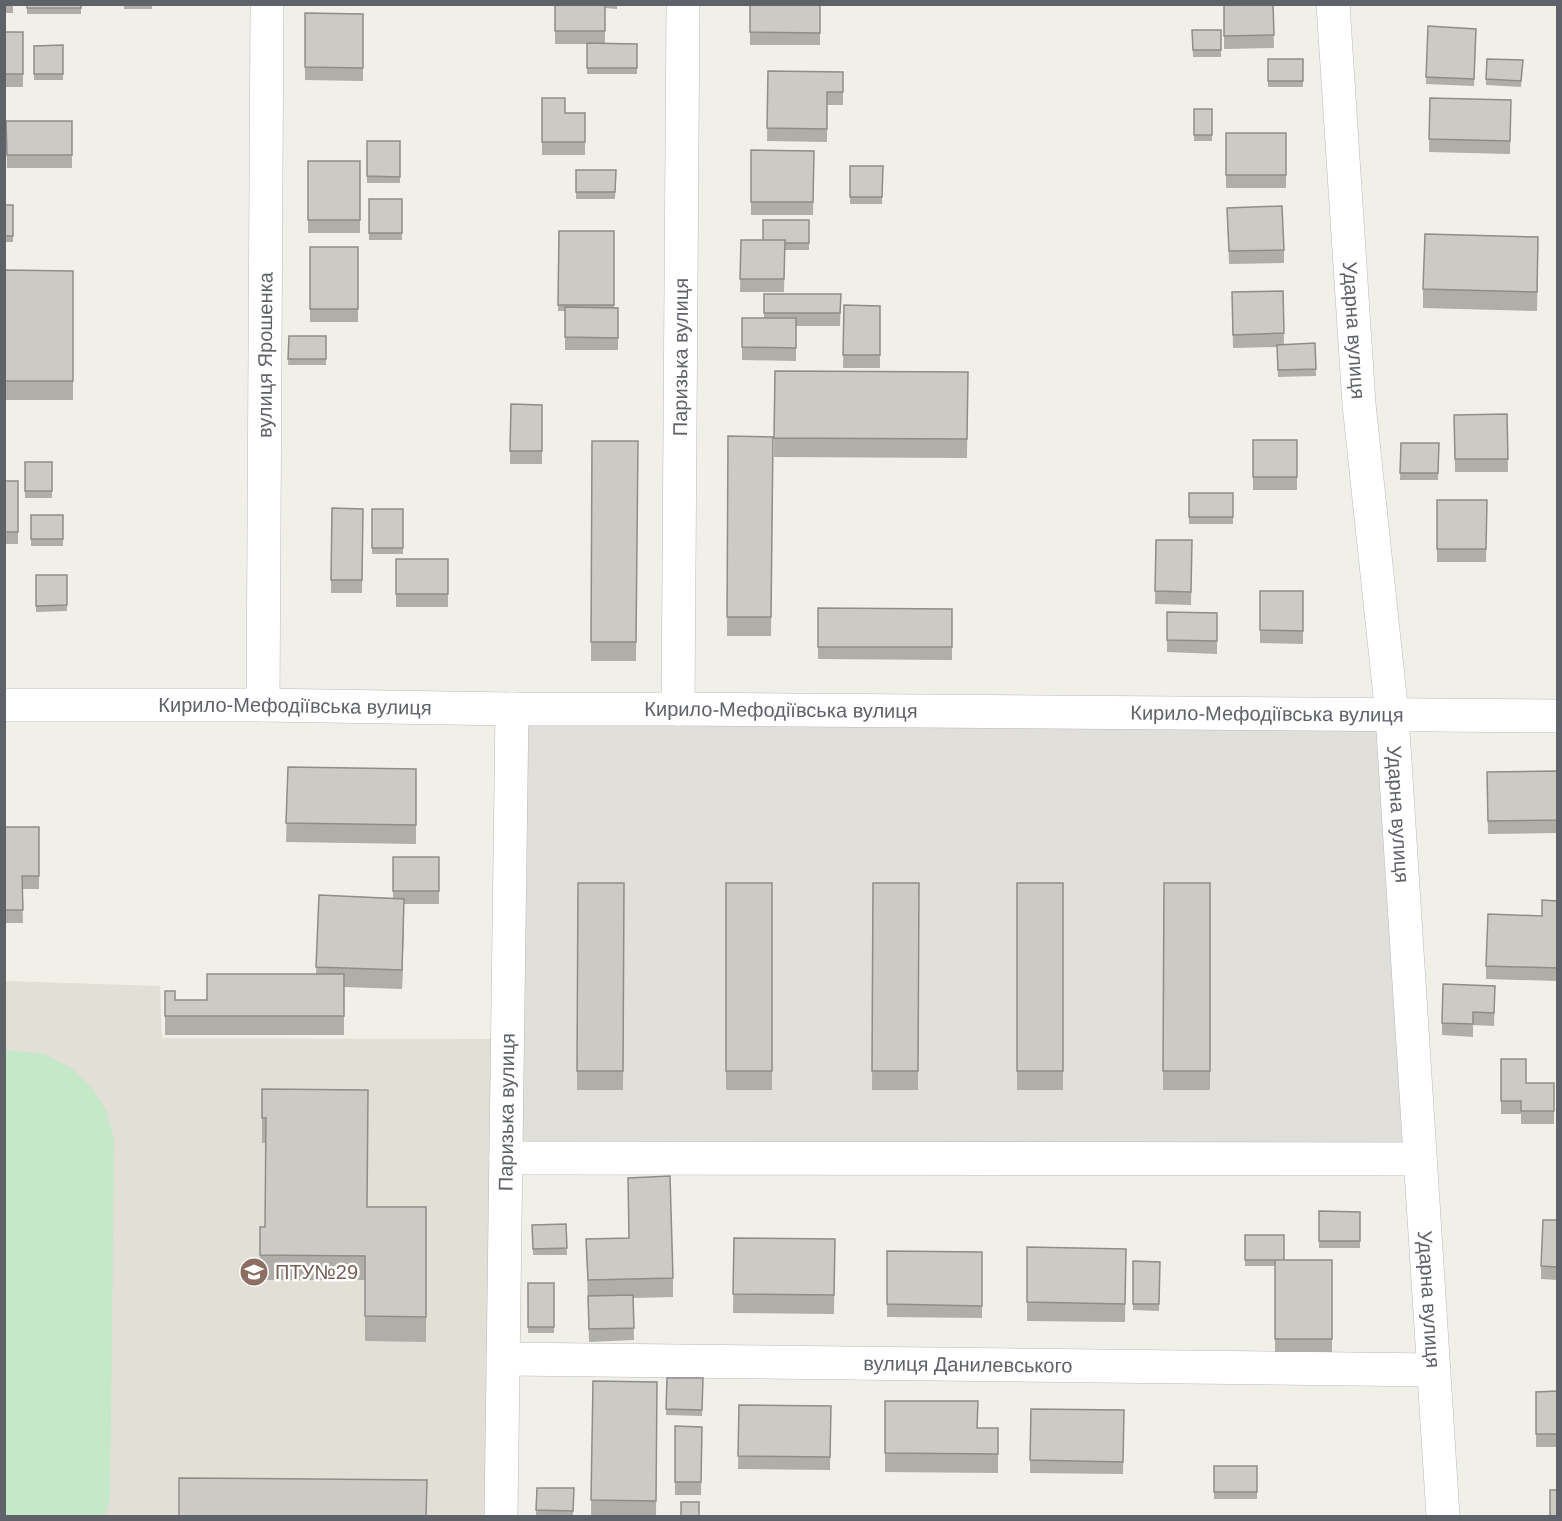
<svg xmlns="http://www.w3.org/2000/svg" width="1562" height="1521" viewBox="0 0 1562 1521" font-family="Arial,sans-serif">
  <rect width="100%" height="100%" fill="#f1f0e8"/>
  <path fill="#e0dfda" d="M512,709L1392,715L1420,1159L506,1158Z"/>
  <path fill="#e1dfd6" d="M5,981L160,986L162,1038L507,1039L501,1516H5Z"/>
  <path fill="#c5e8c8" d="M5,1050L44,1054L71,1068L92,1088L106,1110L114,1139L110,1500L105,1516H5Z"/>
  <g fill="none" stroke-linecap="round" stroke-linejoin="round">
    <g stroke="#b8b9be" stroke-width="34">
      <g id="minor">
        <path id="s1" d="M1333,4L1359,404L1392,715L1443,1516"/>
        <path id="s2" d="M4,705H263L512,709H678L1558,716"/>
        <path id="s3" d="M263,705L267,4"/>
        <path id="s4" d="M678,709L683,4"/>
        <path d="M506,1158L1420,1159"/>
        <path id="s5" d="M503,1359L1434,1370"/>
        <path id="s6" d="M501,1516L512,709"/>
      </g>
    </g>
    <use href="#minor" stroke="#fff" stroke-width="33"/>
  </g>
  <path fill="#afaea9" d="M4,4H13V13H4Z
    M27,4H81V14H27Z
    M124,4H152V9H124Z
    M176,4H220V5Z
    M555,4H617V9L605,8V43L637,44V74H587V44H555Z
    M750,4L820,5V45H750Z
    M1224,4H1273L1274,48L1224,49Z
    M305,13L363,14V81L305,80Z
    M1428,26L1476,35L1474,86L1426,84Z
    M1192,30H1221V57H1193Z
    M4,32H23V87H4Z
    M63,45V80H34V46Z
    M1268,59H1303V87H1268Z
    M1487,59L1523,60L1521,87L1486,85Z
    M768,71L843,72V105H827V142L767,141Z
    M542,98L565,113H585V155H542Z
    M1430,98L1511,100L1510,154L1429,152Z
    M1194,109H1212V141H1194Z
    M6,121H72V168H7Z
    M1226,133H1286V188H1226Z
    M367,141H400V183H367Z
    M751,150L814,151L813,215H751Z
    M308,161H360V233H308Z
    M850,166H883L882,204H850Z
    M576,170H616L615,199H576Z
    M369,199H402V240H369Z
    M4,205H13V242H4Z
    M1227,208L1284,250V263L1229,264Z
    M809,220V250H785L784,292H740L741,240H763Z
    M559,231H614V307L618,308V350H565V311H558Z
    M310,247H358V322H310Z
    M1538,256L1537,311L1423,308V289Z
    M4,270L73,271V400H4Z
    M1283,291L1284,345L1315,343L1316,376L1278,377L1277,347L1233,348L1232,292Z
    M764,294H841L840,326H796V361L742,360V318H764Z
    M844,305L880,306V368H843Z
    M289,336H326V365H288Z
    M775,371L968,372L967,458L774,457Z
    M511,404L542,405V464H510Z
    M1507,414L1508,472H1455L1454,415Z
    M728,436L773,437L771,636H727Z
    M1253,440H1297V490H1253Z
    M592,441H638L636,661H591Z
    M1401,443H1439L1438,480H1400Z
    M25,462H52V498H25Z
    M4,481H18V544H4Z
    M1189,493H1233V524H1189Z
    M1437,500H1487L1486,562H1437Z
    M332,508L363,509L362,593H331Z
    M372,509H403V554H372Z
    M31,515H63V546H31Z
    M1156,540H1192L1191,605L1155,604Z
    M396,559H448V607H396Z
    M36,575H67V611L36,612Z
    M1260,591H1303V644L1260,643Z
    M818,608L952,609V660L818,659Z
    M1167,612L1217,613V654L1167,652Z
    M288,767L416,769V844L286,842Z
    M1487,772L1557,781V833L1488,834Z
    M4,827H39V889H22L23,923H4Z
    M393,857H439V904H404L402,989L344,987V1035H165V991L175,1000H207L316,974L319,895L393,898Z
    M578,883H624L623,1090H577Z
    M726,883H772V1090H726Z
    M873,883H919L918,1090H872Z
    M1017,883H1063V1090H1017Z
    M1164,883H1210V1090H1163Z
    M1557,901V981L1486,979V966Z
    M1495,986L1494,1026L1473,1025V1037L1442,1035V1023Z
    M1501,1059L1526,1083H1554V1124H1521V1114H1501Z
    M262,1089L368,1207H426V1342L365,1341V1280H260V1227H265L266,1143H262Z
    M628,1178L673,1278V1297L633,1298L634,1340L589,1342L586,1239L629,1238Z
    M1319,1211L1360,1212V1248H1319Z
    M1557,1220V1280L1541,1279V1266Z
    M566,1224L567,1255H533L532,1225Z
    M1245,1235L1284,1260H1332V1352H1275V1266H1245Z
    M734,1238L835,1239L834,1314L733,1313Z
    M1027,1247L1126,1249L1125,1322L1027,1321Z
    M887,1251L982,1252V1318L887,1317Z
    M1133,1261L1160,1262L1159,1311L1133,1310Z
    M528,1283H554V1333H528Z
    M667,1378H703L702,1416L666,1415Z
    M593,1381L657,1382L656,1516H591Z
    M1557,1391V1447H1536V1392Z
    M885,1401L978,1428H998V1473L885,1472Z
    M739,1405L831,1406L830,1470L738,1469Z
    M1031,1409L1124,1410L1123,1474L1030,1473Z
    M675,1426L702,1427L701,1495H675Z
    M1214,1466H1257V1499H1214Z
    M537,1488H574L573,1516H536Z"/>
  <path fill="#8f8d8a" d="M404,899V918L402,989V970Z"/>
  <path fill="#cccac5" stroke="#8f8d8a" stroke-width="1.5" d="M27,4H81V8H27Z
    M555,4H605V31H555Z
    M750,4L820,5V33L750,32Z
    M1224,4H1273L1274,35L1224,36Z
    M305,13L363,14V68L305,67Z
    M1428,26L1476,29L1474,79L1426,77Z
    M1192,30H1221V50H1193Z
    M4,32H23V74H4Z
    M587,43L637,44V68H587Z
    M63,45V74H34V46Z
    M1268,59H1303V81H1268Z
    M1487,59L1523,60L1521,81L1486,79Z
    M768,71L843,72V92H827V129L767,128Z
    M542,98H565V113H585V142H542Z
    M1430,98L1511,100L1510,141L1429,139Z
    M1194,109H1212V135H1194Z
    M6,121H72V155H7Z
    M1226,133H1286V175H1226Z
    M367,141H400V177L367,176Z
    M751,150L814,151L813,202H751Z
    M308,161H360V220H308Z
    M850,166H883L882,197H850Z
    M576,170H616L615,192H576Z
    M369,199H402V233H369Z
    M4,205H13V236H4Z
    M1282,206L1284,250L1229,251L1227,208Z
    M763,220H809V243H785V240H763Z
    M559,231H614V305H558Z
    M1425,234L1538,237L1537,292L1423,289Z
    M741,240H785L784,279H740Z
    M310,247H358V309H310Z
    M4,270L73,271V381H4Z
    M1283,291L1284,333L1233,335L1232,292Z
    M764,294H841L840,313H764Z
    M844,305L880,306V355H843Z
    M565,307L618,308V338L565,337Z
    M742,318H796V348L742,347Z
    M289,336H326V359H288Z
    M1315,343L1316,369L1278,370L1277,345Z
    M775,371L968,372L967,439L774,438Z
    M511,404L542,405V451H510Z
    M1507,414L1508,459H1455L1454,415Z
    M728,436L773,437L771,617H727Z
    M1253,440H1297V477H1253Z
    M592,441H638L636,642H591Z
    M1401,443H1439L1438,473H1400Z
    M25,462H52V491H25Z
    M4,481H18V532H4Z
    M1189,493H1233V517H1189Z
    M1437,500H1487L1486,549H1437Z
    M332,508L363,509L362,580H331Z
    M372,509H403V548H372Z
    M31,515H63V539H31Z
    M1156,540H1192L1191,592L1155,591Z
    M396,559H448V594H396Z
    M36,575H67V605L36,606Z
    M1260,591H1303V631L1260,630Z
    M818,608L952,609V647H818Z
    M1167,612L1217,613V641L1167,640Z
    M288,767L416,769V825L286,823Z
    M1557,771V820L1488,821L1487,772Z
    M4,827H39V876H22L23,910H4Z
    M393,857H439V891H393Z
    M578,883H624L623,1071H577Z
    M726,883H772V1071H726Z
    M873,883H919L918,1071H872Z
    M1017,883H1063V1071H1017Z
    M1164,883H1210V1071H1163Z
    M319,895L404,899L402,970L316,967Z
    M1542,900L1557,901V968L1486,966L1488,914L1542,916Z
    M207,974H344V1016H165V991H175V1000H207Z
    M1443,984L1495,986L1494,1013L1473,1012V1024L1442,1023Z
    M1501,1059H1526V1083H1554V1111H1521V1101H1501Z
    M262,1089L368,1090L367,1207H426V1317L365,1316V1256L260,1255V1227H265L266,1118H262Z
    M670,1176L673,1278L588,1280L586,1239L629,1238L628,1178Z
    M1319,1211L1360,1212V1241H1319Z
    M1543,1220H1557V1267L1541,1266Z
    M566,1224L567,1248L533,1249L532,1225Z
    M1245,1235H1284V1260H1245Z
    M734,1238L835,1239L834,1295L733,1294Z
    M1027,1247L1126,1249L1125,1304L1027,1302Z
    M887,1251L982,1252V1306L887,1304Z
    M1275,1260H1332V1339H1275Z
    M1133,1261L1160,1262L1159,1304H1133Z
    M528,1283H554V1327H528Z
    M633,1295L634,1328L589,1329L588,1296Z
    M667,1378H703L702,1410L666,1409Z
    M593,1381L657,1382L656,1501L591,1500Z
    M1557,1391V1434H1536V1392Z
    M885,1401H978L977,1428H998V1454L885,1453Z
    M739,1405L831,1406L830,1457L738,1456Z
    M1031,1409L1124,1410L1123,1462L1030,1460Z
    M675,1426L702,1427L701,1482H675Z
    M1214,1466H1257V1492H1214Z
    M179,1478L427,1480L426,1516H179Z
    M537,1488H574L573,1511L536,1510Z
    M1550,1490H1557V1516H1550Z
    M681,1502H699V1516H681Z"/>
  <defs>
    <g id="university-disc" transform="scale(1.5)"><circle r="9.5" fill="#8d6e63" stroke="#fff"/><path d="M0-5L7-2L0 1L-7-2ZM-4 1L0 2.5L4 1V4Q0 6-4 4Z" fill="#fff"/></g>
  </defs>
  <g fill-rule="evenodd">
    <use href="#university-disc" x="254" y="1272"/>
  </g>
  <g text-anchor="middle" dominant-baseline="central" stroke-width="5" stroke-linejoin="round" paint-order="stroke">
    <g font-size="20" fill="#5f6268" stroke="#fff">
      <text stroke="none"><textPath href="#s1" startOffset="327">Ударна вулиця</textPath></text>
      <text stroke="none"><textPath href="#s3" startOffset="350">вулиця Ярошенка</textPath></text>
      <text stroke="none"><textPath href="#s4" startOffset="352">Паризька вулиця</textPath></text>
      <text stroke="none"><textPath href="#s2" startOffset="291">Кирило-Мефодіївська вулиця</textPath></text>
      <text stroke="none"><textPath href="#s2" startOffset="777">Кирило-Мефодіївська вулиця</textPath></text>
      <text stroke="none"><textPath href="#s2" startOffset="1263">Кирило-Мефодіївська вулиця</textPath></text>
      <text stroke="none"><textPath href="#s1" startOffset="813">Ударна вулиця</textPath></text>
      <text stroke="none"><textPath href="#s6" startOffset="404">Паризька вулиця</textPath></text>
      <text stroke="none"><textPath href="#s1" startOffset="1299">Ударна вулиця</textPath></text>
      <text stroke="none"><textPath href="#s5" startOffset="465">вулиця Данилевського</textPath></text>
    </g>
    <g font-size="20" fill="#785e54" stroke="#fff" text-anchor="start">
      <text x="275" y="1272">ПТУ№29</text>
    </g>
  </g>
  <rect width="1562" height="1521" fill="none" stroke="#5f6268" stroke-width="12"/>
</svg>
